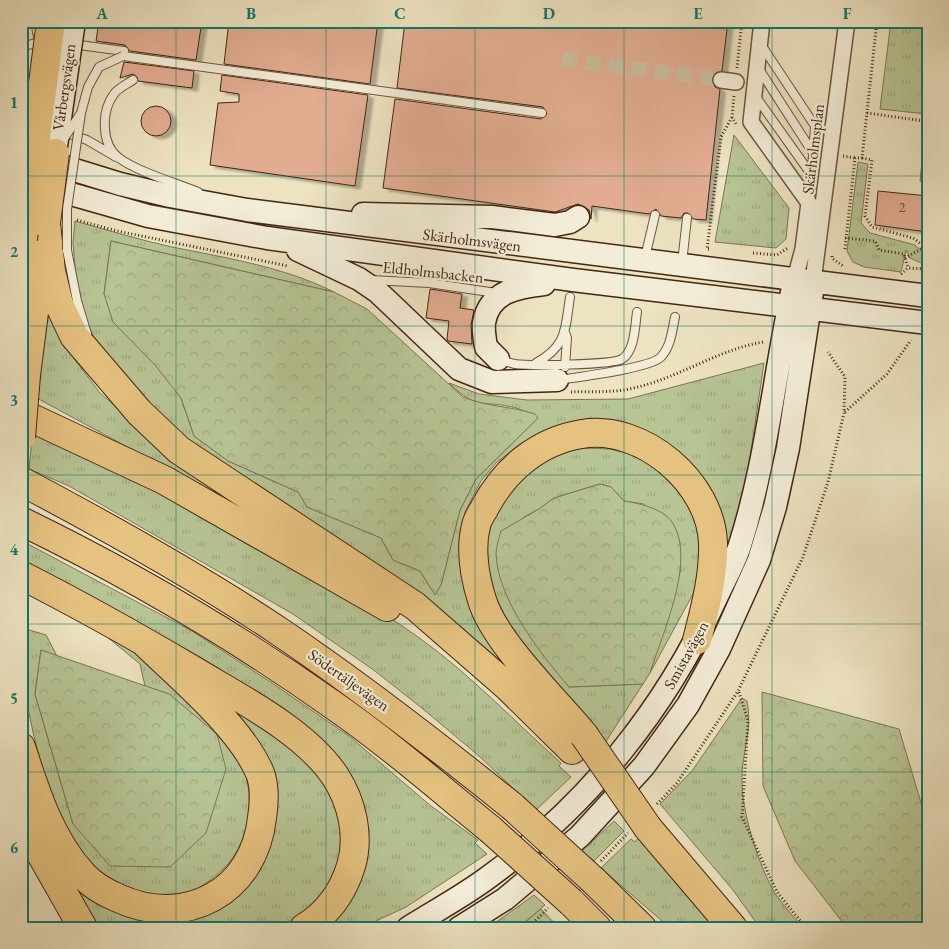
<svg xmlns="http://www.w3.org/2000/svg" width="949" height="949" viewBox="0 0 949 949" font-family="'EB Garamond',serif">
  <defs>
    <pattern id="grass-tufts" width="24" height="20" patternUnits="userSpaceOnUse" patternTransform="scale(1.25)"><rect width="24" height="20" fill="#b7c494"/><path d="M3 7l-1-3M5 7V3M7 7l1-3M15 17l-1-3M17 17v-4M19 17l1-3" fill="none" stroke="#9fa87f"/></pattern>
    <pattern id="forest-crowns" width="20" height="18" patternUnits="userSpaceOnUse" patternTransform="scale(1.25)"><rect width="20" height="18" fill="#b7c494"/><path d="M2 6a3 3 0 1 1 6 0M12 15a3 3 0 1 1 6 0" fill="none" stroke="#9fa87f"/></pattern>
    <filter id="shadow"><feDropShadow dx="5.5" dy="3" stdDeviation="1" flood-color="#0004"/></filter>
  </defs>
  <rect width="100%" height="100%" fill="#ede3c1"/>
  <filter id="stains"><feTurbulence type="fractalNoise" baseFrequency=".004" numOctaves="4"/><feColorMatrix values="0 0 0 0 .2 0 0 0 0 .09 0 0 0 0 .02 0 0 0 .5 -.17"/></filter>
  <radialGradient id="worn" r=".72"><stop offset=".6" stop-color="#630" stop-opacity="0"/><stop offset="1" stop-color="#630" stop-opacity=".3"/></radialGradient>
  <path fill="url(#grass-tufts)" stroke="#7d7554" d="M891,21H928V182L920,181L927,114L880,109Z
    M734,135L789,208L786,239L776,248L715,242Z
    M858,162L868,164L861,223L870,233L915,245L928,257V266L910,258L906,250L901,272L864,267L853,262L847,251Z
    M75,221C107,230 140,240 172,247C227,258 284,267 334,292L111,241L104,294L181,398L194,436L228,461L298,492L307,507L381,538L393,560L420,571L435,594L441,585L460,510L476,479L538,418C531,415 523,410 516,408C483,399 479,412 449,383L479,394L527,400L628,399L764,363L745,491L728,545L726,546L689,464L547,432L520,444L496,463L481,481L465,512L461,536L533,691L170,432L98,346L83,314L77,290L73,243Z
    M46,310L66,348L100,393L143,430L316,549L35,397Z
    M33,429L71,442C187,504 311,561 418,637C470,674 514,721 561,763L559,766L571,777L536,810L479,756L423,709L375,671L293,614L69,486L29,469Z
    M583,448L610,449L630,454L657,468L675,483L697,518L702,568L693,594L650,673L681,569L644,504L624,501L611,487L600,484L554,498L539,509L524,517L569,687L643,684L603,746L512,630L493,591L485,552L495,501L510,482L557,452Z
    M24,542L192,631L272,683L349,736L431,806L478,840L475,843L487,854L406,907L361,928H314L351,885L332,761L22,564Z
    M95,627C108,634 123,640 134,649C169,675 198,706 224,740C230,748 241,758 244,768C254,801 250,837 228,864C212,881 187,899 163,899C149,899 136,893 124,887C107,878 94,870 82,856C66,838 58,814 50,792C33,740 21,688 21,633L26,629L46,635L57,656L41,650L35,694L73,824L169,694L145,686L140,664Z
    M209,689C231,704 253,719 276,734C284,739 297,745 304,753C359,815 357,884 282,928H94L55,854C82,883 107,919 150,920C167,920 186,915 204,912L273,807Z
    M742,698L747,701C753,730 742,751 742,778C741,811 759,867 776,895C784,906 794,917 803,928H760L733,890L660,804L692,771Z
    M614,821L624,831L594,861L582,851Z
    M640,836L722,928H670L601,868L631,839L635,842Z
    M534,895L545,905L518,928H488Z"/>
  <path fill="url(#forest-crowns)" stroke="#7d7554" d="M111,241L334,292L367,309L463,397C487,407 511,406 535,414L538,418L476,479L460,510L441,585L435,595L420,571L393,560L381,538L307,507L298,492L228,461L194,436L181,398L155,365L113,322L104,294Z
    M600,484L611,487L624,501C638,503 664,509 672,522C697,560 662,634 650,673L643,684L569,687C540,653 498,600 496,554C496,547 499,538 501,531L539,509L554,498Z
    M41,650L169,694L217,734L226,769L206,833L170,867L110,866L73,824L35,694Z
    M762,692L899,729L922,806H928V928H847L795,861L763,786Z
    M541,909L559,928H518Z"/>
  <path fill="#e1ac90" stroke="#432614" filter="url(#shadow)" d="M99,21H202L196,60L130,51L125,45L96,41Z
    M229,21H378L370,84L224,64Z
    M405,21H728L722,71L714,74L712,79L715,87L720,89L706,220L693,219L688,213H684L681,218L661,216L656,209L649,214L592,206L591,219L589,210L578,204L555,212L383,188L395,99L541,119L547,114L543,107L397,88Z
    M124,62L194,71L192,88L138,81L137,77L133,74L120,78Z
    M222,75L368,95L355,186L210,165L218,103L239,102V94L220,91Z
    M141 121a15 15 0 1 1 30 0a15 15 0 1 1-30 0Z
    M878,191L928,196V232L875,225Z
    M430,289L462,294L460,308L474,310L471,325L472,344L448,341L447,339L449,321L426,318Z"/>
  <g fill="none" stroke-linecap="round" stroke-linejoin="round">
    <path stroke="#cbbd9e" stroke-width="15" stroke-dasharray="15 8" stroke-linecap="butt" d="M563,59L721,80"/>
    <g stroke="#6e553f" stroke-width="10">
      <path id="lane" d="M35,21L38,37
        M72,44L124,51
        M762,46L815,126L810,200
        M21,47L43,41
        M123,56L542,113
        M759,69L815,156
        M133,80C127,84 118,88 114,94C101,111 101,145 119,158C138,172 176,183 198,192
        M756,97L813,177
        M21,118L34,121
        M64,132L87,140L116,157
        M647,249L655,215
        M67,250L77,301L87,334
        M683,254L687,218
        M371,280L429,283L496,293
        M565,332L567,338L565,367
        M500,360C505,361 510,363 515,364C529,366 613,365 622,359C635,351 635,325 637,312
        M536,363C567,346 565,330 570,297
        M559,380C578,377 651,368 661,357C671,346 672,331 675,317"/>
    </g>
    <g stroke="#6e553f" stroke-width="18">
      <path id="street" d="M762,21L751,122L809,203L803,249L795,279
        M721,80L736,82
        M813,281L847,21"/>
    </g>
    <g stroke="#432614" stroke-width="25">
      <path id="secondary" d="M39,159L120,184L170,196L247,210L928,296
        M43,186L148,216L267,238L573,280L928,323
        M363,214L492,217L555,225L570,222L578,217
        M298,250L359,279L378,292L459,369L492,382L557,380
        M498,359L486,347C485,340 483,330 484,323C489,291 518,287 544,284
        M408,928C435,911 465,895 490,876C589,804 666,708 716,598C724,581 733,565 739,548C766,465 774,377 792,292
        M459,928L505,899L580,836L644,766L688,705L719,649L759,560L775,507L788,448L812,292"/>
    </g>
    <g stroke="#432614" stroke-width="30">
      <path id="highway" d="M46,223L51,271L59,304L74,336L139,412L179,450L415,606L508,687L572,750
        M26,375L41,258
        M21,413L164,480L387,607
        M21,481C108,527 195,575 277,630C359,685 436,745 513,807
        M21,521C130,574 234,635 333,705C388,743 438,787 490,829
        M21,575C80,605 137,637 193,670C239,698 305,731 335,776C352,802 360,836 351,866C343,892 327,914 304,928
        M584,735C556,701 494,641 482,600C475,578 470,549 476,526C477,520 481,514 484,509C504,470 538,441 582,434C643,424 711,483 713,543C714,576 705,609 697,640
        M21,747C36,793 50,839 83,875C92,885 106,893 118,898C185,929 254,892 262,818C264,805 265,786 260,773C240,726 179,676 143,641
        M21,811L37,847L83,928
        M648,828L733,928
        M594,881L642,928
        M571,902L597,928"/>
    </g>
    <path stroke="#432614" stroke-width="3" stroke-dasharray="1 2.5" stroke-linecap="butt" d="M928,40L924,49L928,62
      M737,68L742,21
      M928,89V95
      M734,96L732,117L736,124
      M867,113L924,121
      M843,156L855,158
      M862,158L872,160L865,216L872,227L913,238L928,249
      M77,220L117,231L288,266
      M845,238L875,241L879,250L904,254L908,268
      M709,249H707L721,137L732,117
      M845,249L855,158H862L877,21
      M753,253L777,255L789,247
      M832,256V258L843,266
      M905,258L928,245
      M901,274L908,268L928,269
      M571,392C590,391 611,393 629,389C676,380 716,350 763,342
      M845,412L887,374L911,340
      M739,692L748,721L742,817L777,892L806,928
      M657,804L677,783L738,691L803,557L828,482L844,413L845,377L828,352
      M601,861L628,833
      M528,928L548,908"/>
    <use href="#lane" stroke="#f3edd7" stroke-width="8"/>
    <use href="#street" stroke="#f3edd7" stroke-width="15"/>
    <use href="#secondary" stroke="#f3edd7" stroke-width="22"/>
    <use href="#highway" stroke="#e6c280" stroke-width="28"/>
    <g stroke="#6e553f" stroke-width="10" stroke-linecap="butt">
      <path id="lane-bridge" d="M65,137L81,113L88,87L99,67L123,56
        M67,250V209L81,113"/>
    </g>
    <g stroke="#432614" stroke-width="25" stroke-linecap="butt">
      <path id="secondary-bridge" d="M55,153L74,21"/>
    </g>
    <g stroke="#432614" stroke-width="30" stroke-linecap="butt">
      <path id="highway-bridge" d="M46,223L55,153
        M23,239L51,21
        M21,437L26,375
        M584,735L648,828
        M513,807L594,881
        M490,829L571,902"/>
    </g>
    <use href="#lane-bridge" stroke="#f3edd7" stroke-width="8"/>
    <use href="#secondary-bridge" stroke="#f3edd7" stroke-width="22"/>
    <use href="#highway-bridge" stroke="#e6c280" stroke-width="28"/>
  </g>
  <path fill="none" stroke="#0f766e" stroke-width="1" stroke-opacity="0.55" d="M176,21V928M326,21V928M475,21V928M624,21V928M772,21V928M21,176H928M21,326H928M21,475H928M21,624H928M21,772H928"/>
  <g text-anchor="middle" dominant-baseline="central" stroke-width="4.5" stroke-linejoin="round" paint-order="stroke">
    <g font-size="14" fill="#6a4833">
      <text x="902" y="207">2</text>
    </g>
    <g font-size="16" fill="#432614" stroke="#f3edd7">
      <text transform="translate(64 87) rotate(-82)">Vårbergsvägen</text>
      <text transform="translate(813 149) rotate(-83)">Skärholmsplan</text>
      <text transform="translate(472 240) rotate(7)">Skärholmsvägen</text>
      <text transform="translate(433 272) rotate(6)">Eldholmsbacken</text>
      <text transform="translate(686 655) rotate(-61)">Smistavägen</text>
      <text transform="translate(349 680) rotate(35)">Södertäljevägen</text>
    </g>
  </g>
  <rect width="949" height="949" fill="none" stroke="#ede3c1" stroke-width="55"/>
  <rect x="28" y="28" width="894" height="894" fill="none" stroke="#0f766e" stroke-width="2"/>
  <g font-size="16" text-anchor="middle" font-weight="bold" fill="#0f766e">
    <text x="102" y="19">A</text>
    <text x="251" y="19">B</text>
    <text x="400" y="19">C</text>
    <text x="549" y="19">D</text>
    <text x="698" y="19">E</text>
    <text x="847" y="19">F</text>
    <text x="14" y="108">1</text>
    <text x="14" y="257">2</text>
    <text x="14" y="406">3</text>
    <text x="14" y="555">4</text>
    <text x="14" y="704">5</text>
    <text x="14" y="853">6</text>
  </g>
  <rect width="100%" height="100%" filter="url(#stains)"/>
  <rect width="100%" height="100%" fill="url(#worn)"/>
</svg>
